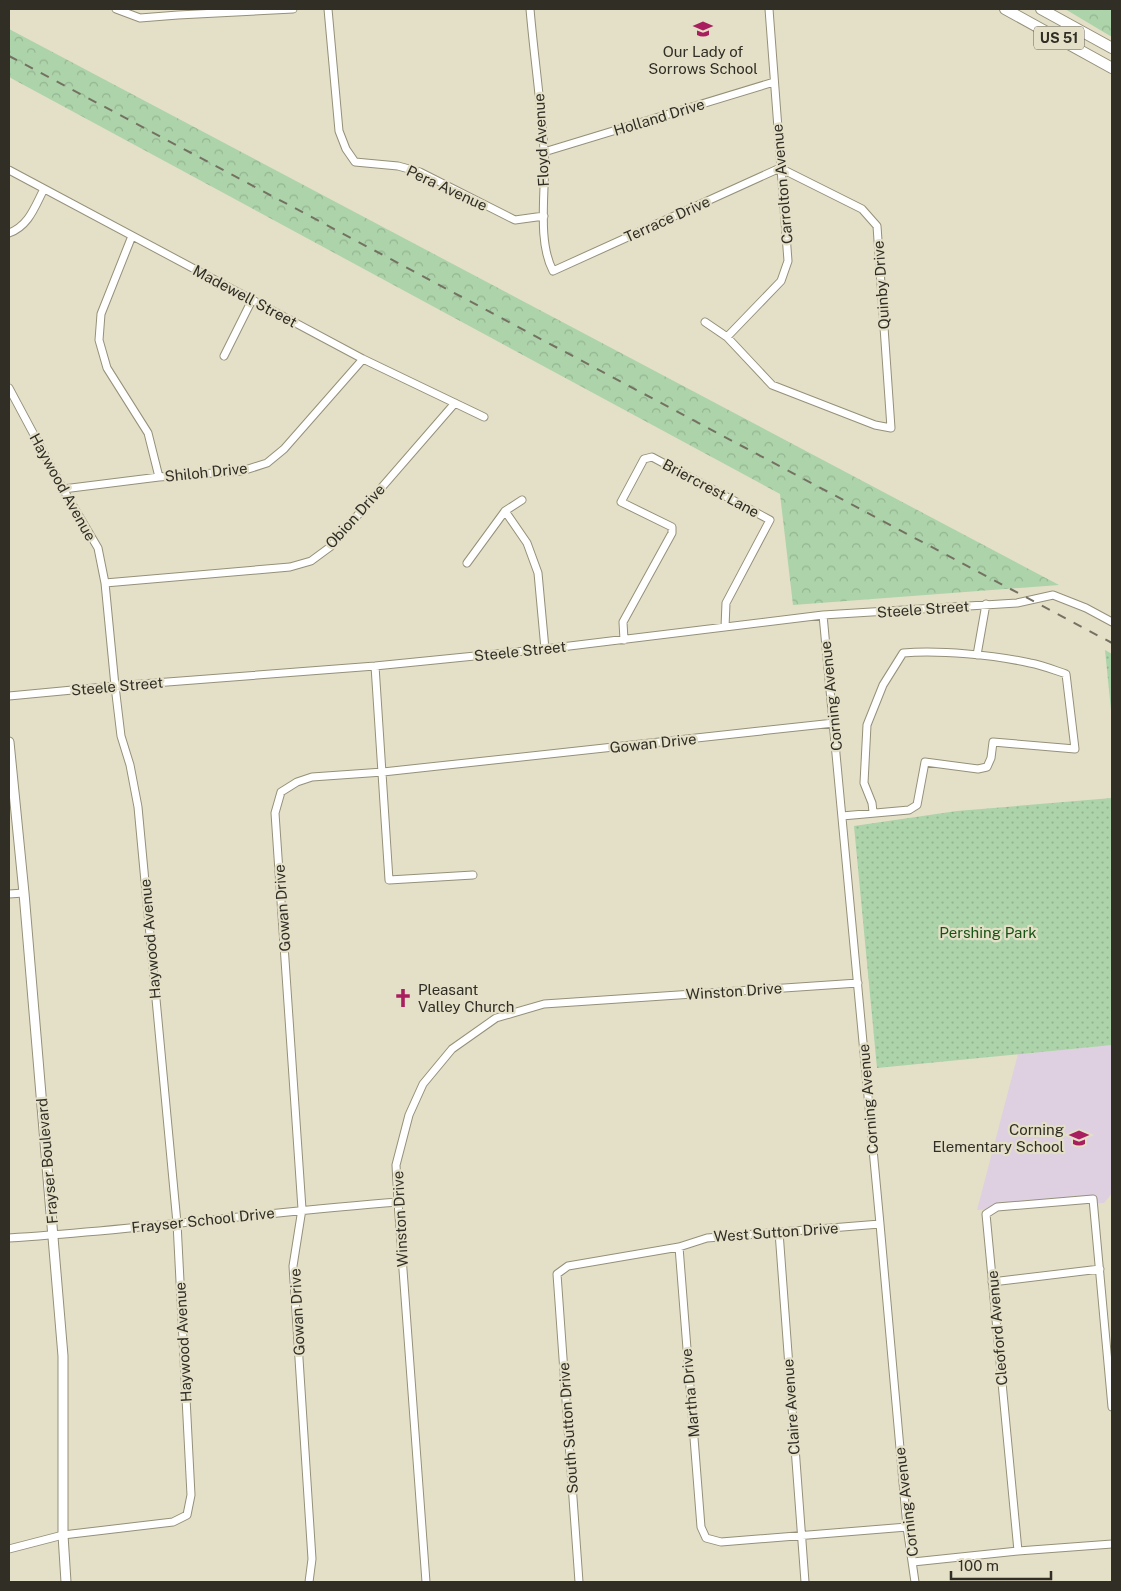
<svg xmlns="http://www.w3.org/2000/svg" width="1121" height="1591" viewBox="0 0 1121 1591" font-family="'Public Sans',sans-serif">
  <defs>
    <pattern id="forest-crowns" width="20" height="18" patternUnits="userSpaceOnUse" patternTransform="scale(1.25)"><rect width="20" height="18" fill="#acd3a9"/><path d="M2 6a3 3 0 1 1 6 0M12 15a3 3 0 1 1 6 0" fill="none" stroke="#94b591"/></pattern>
    <pattern id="park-dots" width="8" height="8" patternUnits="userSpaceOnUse" patternTransform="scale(1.25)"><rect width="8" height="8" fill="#acd3a9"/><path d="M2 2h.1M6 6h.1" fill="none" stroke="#94b591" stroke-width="1.8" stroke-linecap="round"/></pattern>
  </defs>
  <rect width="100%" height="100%" fill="#e4dfc7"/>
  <path fill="#decfe1" d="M1112,1045V1193L1104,1203L977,1210L1018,1054Z"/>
  <path fill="url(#forest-crowns)" d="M1065,9H1112V37Z
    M9,29L1059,585L793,605L780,494L9,77Z"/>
  <path fill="url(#park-dots)" d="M1105,650L1112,654V720Z
    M1112,798V1045L877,1068L854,826L957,811Z"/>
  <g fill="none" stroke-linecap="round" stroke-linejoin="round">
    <g stroke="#959079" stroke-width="9">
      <path id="minor" d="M116,9L140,18L178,15L293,9
        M328,9L339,131L346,149L355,162L398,166L420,172L515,220L544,216
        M530,9C534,56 541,103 544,150C547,186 536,239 553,271L780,168L862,209L877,226L891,428L875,425L772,385L727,337L705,322
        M544,152L774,82
        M9,170L363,359L484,417
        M9,233C29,226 35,206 44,189
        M132,236L101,314L99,340L107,368L148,433L159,477
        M727,337L781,281L788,261L769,9
        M224,356L252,300
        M9,388L63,489L98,548L105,583L115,686L121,736L130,765L138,807L177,1223L191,1495L187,1515L173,1522L63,1535L9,1549
        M63,489L159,477L242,471L267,463L284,449L363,359
        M505,511L527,543L538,573L545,649
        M467,563L505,511L522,500
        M105,583L290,567L311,561L330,547L455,403
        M823,615L880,1224L907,1527L915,1582
        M624,640L623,622L672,533V527L621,502L644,459L652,457L770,520L726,603L725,627
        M977,655L986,604
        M375,666L389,880L473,875
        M9,696L115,686L375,666L545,649L823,615L1017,603L1053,595L1086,608L1112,622
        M842,816L909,810L917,805L925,762L978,769L987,767L991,758L993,742L1075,749L1066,674C1054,670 1042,665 1030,663C994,655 940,650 903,653L883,685L867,725L864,783L872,803L873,812
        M9,894L24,893
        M779,1232L805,1582
        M9,1238C139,1230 268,1212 398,1202
        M679,1247L701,1527L706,1538L721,1542L907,1527
        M992,1282L1100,1269
        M1018,1551L986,1214L997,1207L1093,1199L1112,1407
        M913,1562L1018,1551L1112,1544
        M309,1582L312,1559L293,1266L302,1209L275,813L281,792L297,782L312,777L383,772L834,723
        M426,1582L398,1202L396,1165L409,1115L423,1084L452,1049L496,1018L544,1004L858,983
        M579,1582L557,1274L568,1266L679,1247L707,1238L880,1224"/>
    </g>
    <g stroke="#959079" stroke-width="11">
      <path id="major" d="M9,742L24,893L63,1356V1535L66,1582"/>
    </g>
    <g stroke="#959079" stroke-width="12">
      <path id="highway" d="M1005,9L1112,68
        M1041,9L1112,48"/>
    </g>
    <use href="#minor" stroke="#fff" stroke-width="7"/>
    <use href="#major" stroke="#fff" stroke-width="9"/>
    <use href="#highway" stroke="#fff" stroke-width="10"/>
    <path stroke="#747162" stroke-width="2" stroke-dasharray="9 9" stroke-linecap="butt" d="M9,56L1112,643"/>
  </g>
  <defs>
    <g id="school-bare" transform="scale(1.5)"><path d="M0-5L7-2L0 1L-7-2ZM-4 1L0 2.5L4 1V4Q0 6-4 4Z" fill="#a91e5f" stroke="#e4dfc7" stroke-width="2.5" paint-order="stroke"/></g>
    <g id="church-bare" transform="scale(1.5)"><path d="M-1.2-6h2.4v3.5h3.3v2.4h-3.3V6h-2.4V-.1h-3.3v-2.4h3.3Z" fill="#a91e5f" stroke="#e4dfc7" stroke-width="2.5" paint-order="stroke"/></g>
  </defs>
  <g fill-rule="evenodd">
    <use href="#school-bare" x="703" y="29"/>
    <use href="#church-bare" x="403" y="998"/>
    <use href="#school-bare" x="1079" y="1138"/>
  </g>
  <g text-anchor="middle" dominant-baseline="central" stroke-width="4.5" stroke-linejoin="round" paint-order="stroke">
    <rect fill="#e4dfc7" stroke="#666356" stroke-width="1" x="1034" y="26.5" width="50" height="23" rx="4"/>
    <g font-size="14" font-weight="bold" fill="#302e25">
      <text x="1059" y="38">US 51</text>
    </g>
    <g font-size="15" fill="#302e25" stroke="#e4dfc7">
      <text x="703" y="51">Our Lady of<tspan x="703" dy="17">Sorrows School</tspan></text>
      <text x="418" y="989" text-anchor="start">Pleasant<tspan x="418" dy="17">Valley Church</tspan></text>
      <text x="1064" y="1129" text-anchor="end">Corning<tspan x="1064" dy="17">Elementary School</tspan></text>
    </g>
    <g font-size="15" fill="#302e25" stroke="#e4dfc7">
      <text transform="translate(659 117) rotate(-17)">Holland Drive</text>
      <text transform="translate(541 140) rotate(-93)">Floyd Avenue</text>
      <text transform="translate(782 184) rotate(-95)">Carrolton Avenue</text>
      <text transform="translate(447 188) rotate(25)">Pera Avenue</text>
      <text transform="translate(667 219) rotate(-24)">Terrace Drive</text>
      <text transform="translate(881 285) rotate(-94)">Quinby Drive</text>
      <text transform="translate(245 296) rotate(28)">Madewell Street</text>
      <text transform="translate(206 472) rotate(-6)">Shiloh Drive</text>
      <text transform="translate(63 487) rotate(61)">Haywood Avenue</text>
      <text transform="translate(711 488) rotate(28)">Briercrest Lane</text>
      <text transform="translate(355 516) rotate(-48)">Obion Drive</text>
      <text transform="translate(923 609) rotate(-4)">Steele Street</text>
      <text transform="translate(520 651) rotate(-6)">Steele Street</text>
      <text transform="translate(117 686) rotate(-5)">Steele Street</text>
      <text transform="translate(831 696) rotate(-96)">Corning Avenue</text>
      <text transform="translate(653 743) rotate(-6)">Gowan Drive</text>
      <text transform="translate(282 908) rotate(-94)">Gowan Drive</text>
      <text transform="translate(150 939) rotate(-95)">Haywood Avenue</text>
      <text transform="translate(734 991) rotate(-4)">Winston Drive</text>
      <text transform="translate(868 1099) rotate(-95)">Corning Avenue</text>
      <text transform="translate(47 1161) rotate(-95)">Frayser Boulevard</text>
      <text transform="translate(400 1219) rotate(-93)">Winston Drive</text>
      <text transform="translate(203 1220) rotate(-6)">Frayser School Drive</text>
      <text transform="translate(776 1232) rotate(-4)">West Sutton Drive</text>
      <text transform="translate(297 1312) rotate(-93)">Gowan Drive</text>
      <text transform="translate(997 1328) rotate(-95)">Cleoford Avenue</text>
      <text transform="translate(183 1342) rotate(-93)">Haywood Avenue</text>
      <text transform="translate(690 1393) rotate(-95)">Martha Drive</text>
      <text transform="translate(791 1407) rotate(-94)">Claire Avenue</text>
      <text transform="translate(568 1428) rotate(-94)">South Sutton Drive</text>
      <text transform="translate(906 1502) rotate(-97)">Corning Avenue</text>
    </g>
    <g font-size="15" fill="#165315" stroke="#e4dfc7">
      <text x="988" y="932">Pershing Park</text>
    </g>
  </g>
  <rect width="1121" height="1591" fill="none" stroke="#302e25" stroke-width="20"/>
  <path d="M951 1571v8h100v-8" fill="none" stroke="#302e25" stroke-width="2.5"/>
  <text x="958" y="1571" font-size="15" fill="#302e25" stroke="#e4dfc7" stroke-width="4" paint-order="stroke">100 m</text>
</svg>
